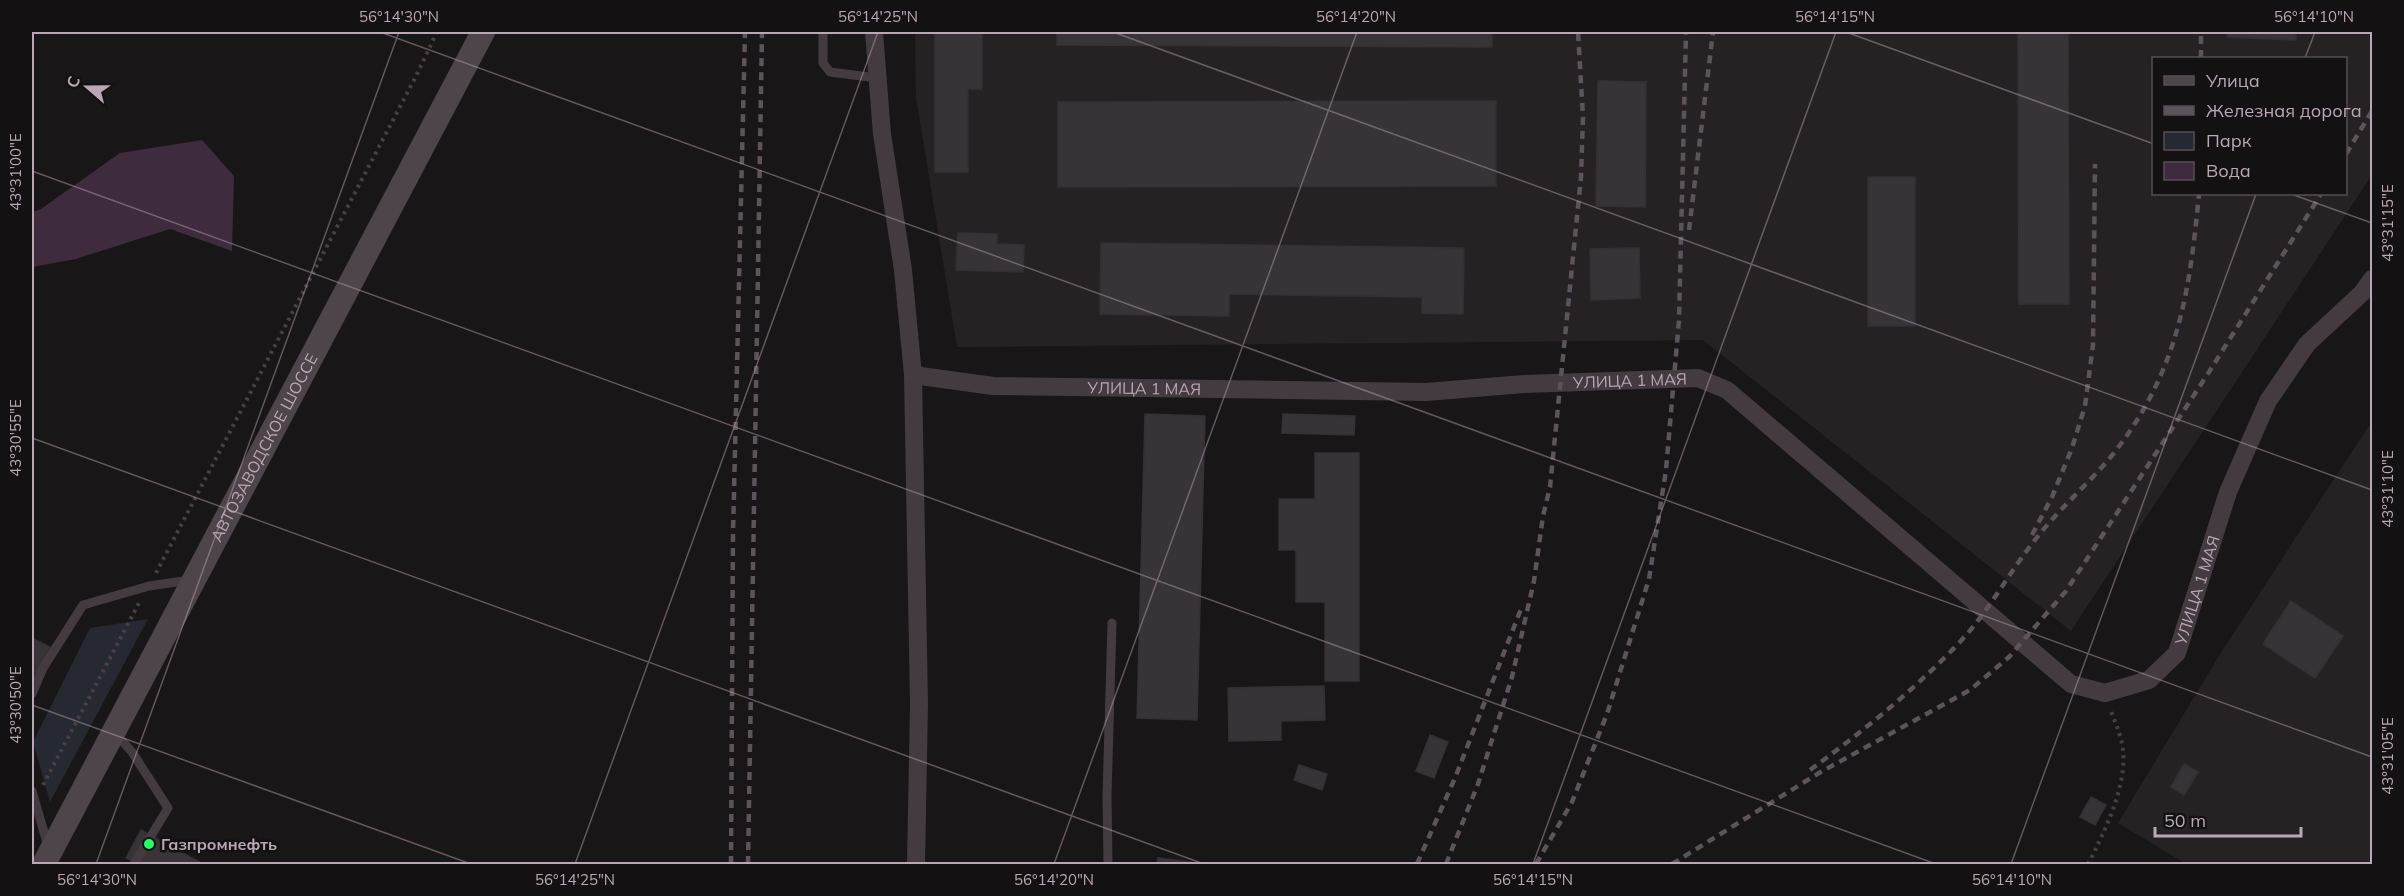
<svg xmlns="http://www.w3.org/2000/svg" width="2404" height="896" viewBox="0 0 2404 896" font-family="Mulish,sans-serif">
  <rect width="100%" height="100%" fill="#191617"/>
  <path fill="#262224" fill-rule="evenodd" d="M915,32H2372V175L2071,631L1703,340L957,347L916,98ZM2154,58H2346V194H2154Z
    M2372,421V864H2186L2118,823L2222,651Z"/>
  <path fill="#262931" d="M148,619L50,802L33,742L90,628Z"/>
  <path fill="#3e2b3d" d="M202,140L234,176L232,251L170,229L76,259L32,267V212L41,209L120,153Z"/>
  <path fill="#383336" stroke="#353032" stroke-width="1.5" d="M935,32H982V89H968V172H935Z
    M1057,32H1492V47L1057,45Z
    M2018,32H2068L2069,304H2019Z
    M2228,32H2296V40L2227,37Z
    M1598,81L1646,82L1645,207L1596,206Z
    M1496,101V186L1058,187V102Z
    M1868,177H1915V326H1868Z
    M958,233L997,234V244L1024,245L1023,272L956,270Z
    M1101,243L1464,248L1463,314L1422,313V297L1229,294V316L1100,314Z
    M1639,248L1640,298L1591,300L1590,249Z
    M1145,414L1205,416L1197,720L1137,718Z
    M1283,414L1355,416L1354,435L1282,433Z
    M1315,453H1359V681H1325V602H1296V550H1279V499H1315Z
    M2291,601L2343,636L2315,678L2263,644Z
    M32,638L50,647L32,684Z
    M1324,686L1325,720L1281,721V740L1229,741L1228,688Z
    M1430,735L1448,742L1434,778L1416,771Z
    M2184,764L2198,772L2184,795L2171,787Z
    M1299,765L1327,774L1322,790L1294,780Z
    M2091,797L2106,805L2095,825L2080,817Z
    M141,830L201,863V864H139L126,858Z
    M1158,858L1205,864H1157Z"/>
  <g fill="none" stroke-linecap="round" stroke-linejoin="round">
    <path stroke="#473f44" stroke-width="4" stroke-dasharray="3 4.5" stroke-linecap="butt" d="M156,573L416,76L437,32
      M43,785L139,603
      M2088,864C2104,833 2130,781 2122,744C2120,732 2114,720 2110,708"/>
    <path stroke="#433b40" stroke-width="9" d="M823,32V63L830,72L877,78
      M32,694L43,668L83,605L149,586L190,580
      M116,734L132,752L168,808L134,864
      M32,791L48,846
      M1108,864L1107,795L1112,623"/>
    <g stroke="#433b40" stroke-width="18">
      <path d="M874,32L882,134L903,270L913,375L919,704L916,864"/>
      <path id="s1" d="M913,375L993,386L1426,392L1524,384L1698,378L1727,390L2071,684L2105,693L2149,680L2177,653L2228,492L2268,401L2307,344L2362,293L2372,279"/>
    </g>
    <path stroke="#4e454b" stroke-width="24" id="s2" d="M44,864L483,32"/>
    <path stroke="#5d535a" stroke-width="4.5" stroke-dasharray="8 6" stroke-linecap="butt" d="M2201,58V32
      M2346,154L2372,111
      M1689,230L1713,32
      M2032,535L2052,497L2072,448L2085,406L2093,345L2095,164
      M1810,770C1862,732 1913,691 1958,644C1989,612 2010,570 2039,535C2065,502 2099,475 2123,441C2180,362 2190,287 2199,194
      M731,864L733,534L745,32
      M748,864L762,32
      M1417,864L1455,778L1521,609
      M1446,864L1478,784L1512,677L1534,581L1543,516L1550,487L1581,177L1583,117L1578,32
      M1536,864L1572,802L1607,714L1649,579L1666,470L1679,320L1686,32
      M1672,864L1819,773L1970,690L2009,657L2066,591L2209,372L2321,194"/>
  </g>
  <path fill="none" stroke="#baa7b4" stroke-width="1.5" stroke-opacity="0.45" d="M380,32L2372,757M1113,32L2372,490M1846,32L2154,144M2305,58L2315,32M32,171L1936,864M2291,194L2372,223M32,438L1204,864M32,705L471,864M96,864L399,32M575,864L878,32M1054,864L1357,32M1533,864L1836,32M2011,864L2256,194"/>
  <circle fill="#28ff63" stroke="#141112" stroke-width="2" cx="149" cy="844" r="6"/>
  <g text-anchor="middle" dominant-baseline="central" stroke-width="5" stroke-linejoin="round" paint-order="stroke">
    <g font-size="16" fill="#baa7b4" stroke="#141112">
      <text stroke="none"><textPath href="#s1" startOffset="718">УЛИЦА 1 МАЯ</textPath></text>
      <text stroke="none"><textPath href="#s1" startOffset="232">УЛИЦА 1 МАЯ</textPath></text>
      <text stroke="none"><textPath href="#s2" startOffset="471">АВТОЗАВОДСКОЕ ШОССЕ</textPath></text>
      <text stroke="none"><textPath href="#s1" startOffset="1456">УЛИЦА 1 МАЯ</textPath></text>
    </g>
    <g font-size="16" font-weight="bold" fill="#baa7b4" stroke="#141112" text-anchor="start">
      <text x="161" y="844">Газпромнефть</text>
    </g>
  </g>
  <rect width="2404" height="896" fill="none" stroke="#141112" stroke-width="66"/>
  <rect x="2152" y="57" width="195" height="138" fill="#141112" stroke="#564d53" stroke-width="1.5"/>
  <rect x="2164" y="76" width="30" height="9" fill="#4e454b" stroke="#564d53" stroke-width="1.5"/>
  <text x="2206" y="87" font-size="18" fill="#baa7b4">Улица</text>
  <rect x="2164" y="106" width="30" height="9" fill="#5d535a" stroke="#564d53" stroke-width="1.5"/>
  <text x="2206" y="117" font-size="18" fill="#baa7b4">Железная дорога</text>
  <rect x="2164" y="132" width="30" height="18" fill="#262931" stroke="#564d53" stroke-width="1.5"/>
  <text x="2206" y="147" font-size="18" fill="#baa7b4">Парк</text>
  <rect x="2164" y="162" width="30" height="18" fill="#3e2b3d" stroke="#564d53" stroke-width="1.5"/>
  <text x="2206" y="177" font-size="18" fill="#baa7b4">Вода</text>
  <g transform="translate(87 87) rotate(290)" stroke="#141112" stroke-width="4.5" paint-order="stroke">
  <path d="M0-4.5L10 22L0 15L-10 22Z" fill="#baa7b4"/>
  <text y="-9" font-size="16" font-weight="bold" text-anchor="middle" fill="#baa7b4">С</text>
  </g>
  <path d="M2155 827v9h146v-9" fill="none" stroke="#baa7b4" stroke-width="3"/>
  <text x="2164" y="827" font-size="18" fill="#baa7b4" stroke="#141112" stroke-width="4.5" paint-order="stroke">50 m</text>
  <rect x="33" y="33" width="2338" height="830" fill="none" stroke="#baa7b4" stroke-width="2"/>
  <g font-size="15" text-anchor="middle" fill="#baa7b4">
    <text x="399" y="22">56°14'30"N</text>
    <text x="878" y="22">56°14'25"N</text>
    <text x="1356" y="22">56°14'20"N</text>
    <text x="1835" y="22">56°14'15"N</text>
    <text x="2314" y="22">56°14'10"N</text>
    <text transform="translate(16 172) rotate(-90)" y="5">43°31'00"E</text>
    <text transform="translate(2388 223) rotate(-90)" y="5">43°31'15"E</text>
    <text transform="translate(16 438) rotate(-90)" y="5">43°30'55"E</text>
    <text transform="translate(2388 489) rotate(-90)" y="5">43°31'10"E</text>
    <text transform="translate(16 705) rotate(-90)" y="5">43°30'50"E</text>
    <text transform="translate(2388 756) rotate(-90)" y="5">43°31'05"E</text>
    <text x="97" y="885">56°14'30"N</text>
    <text x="575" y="885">56°14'25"N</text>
    <text x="1054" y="885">56°14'20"N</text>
    <text x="1533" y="885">56°14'15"N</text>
    <text x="2012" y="885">56°14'10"N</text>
  </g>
</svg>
